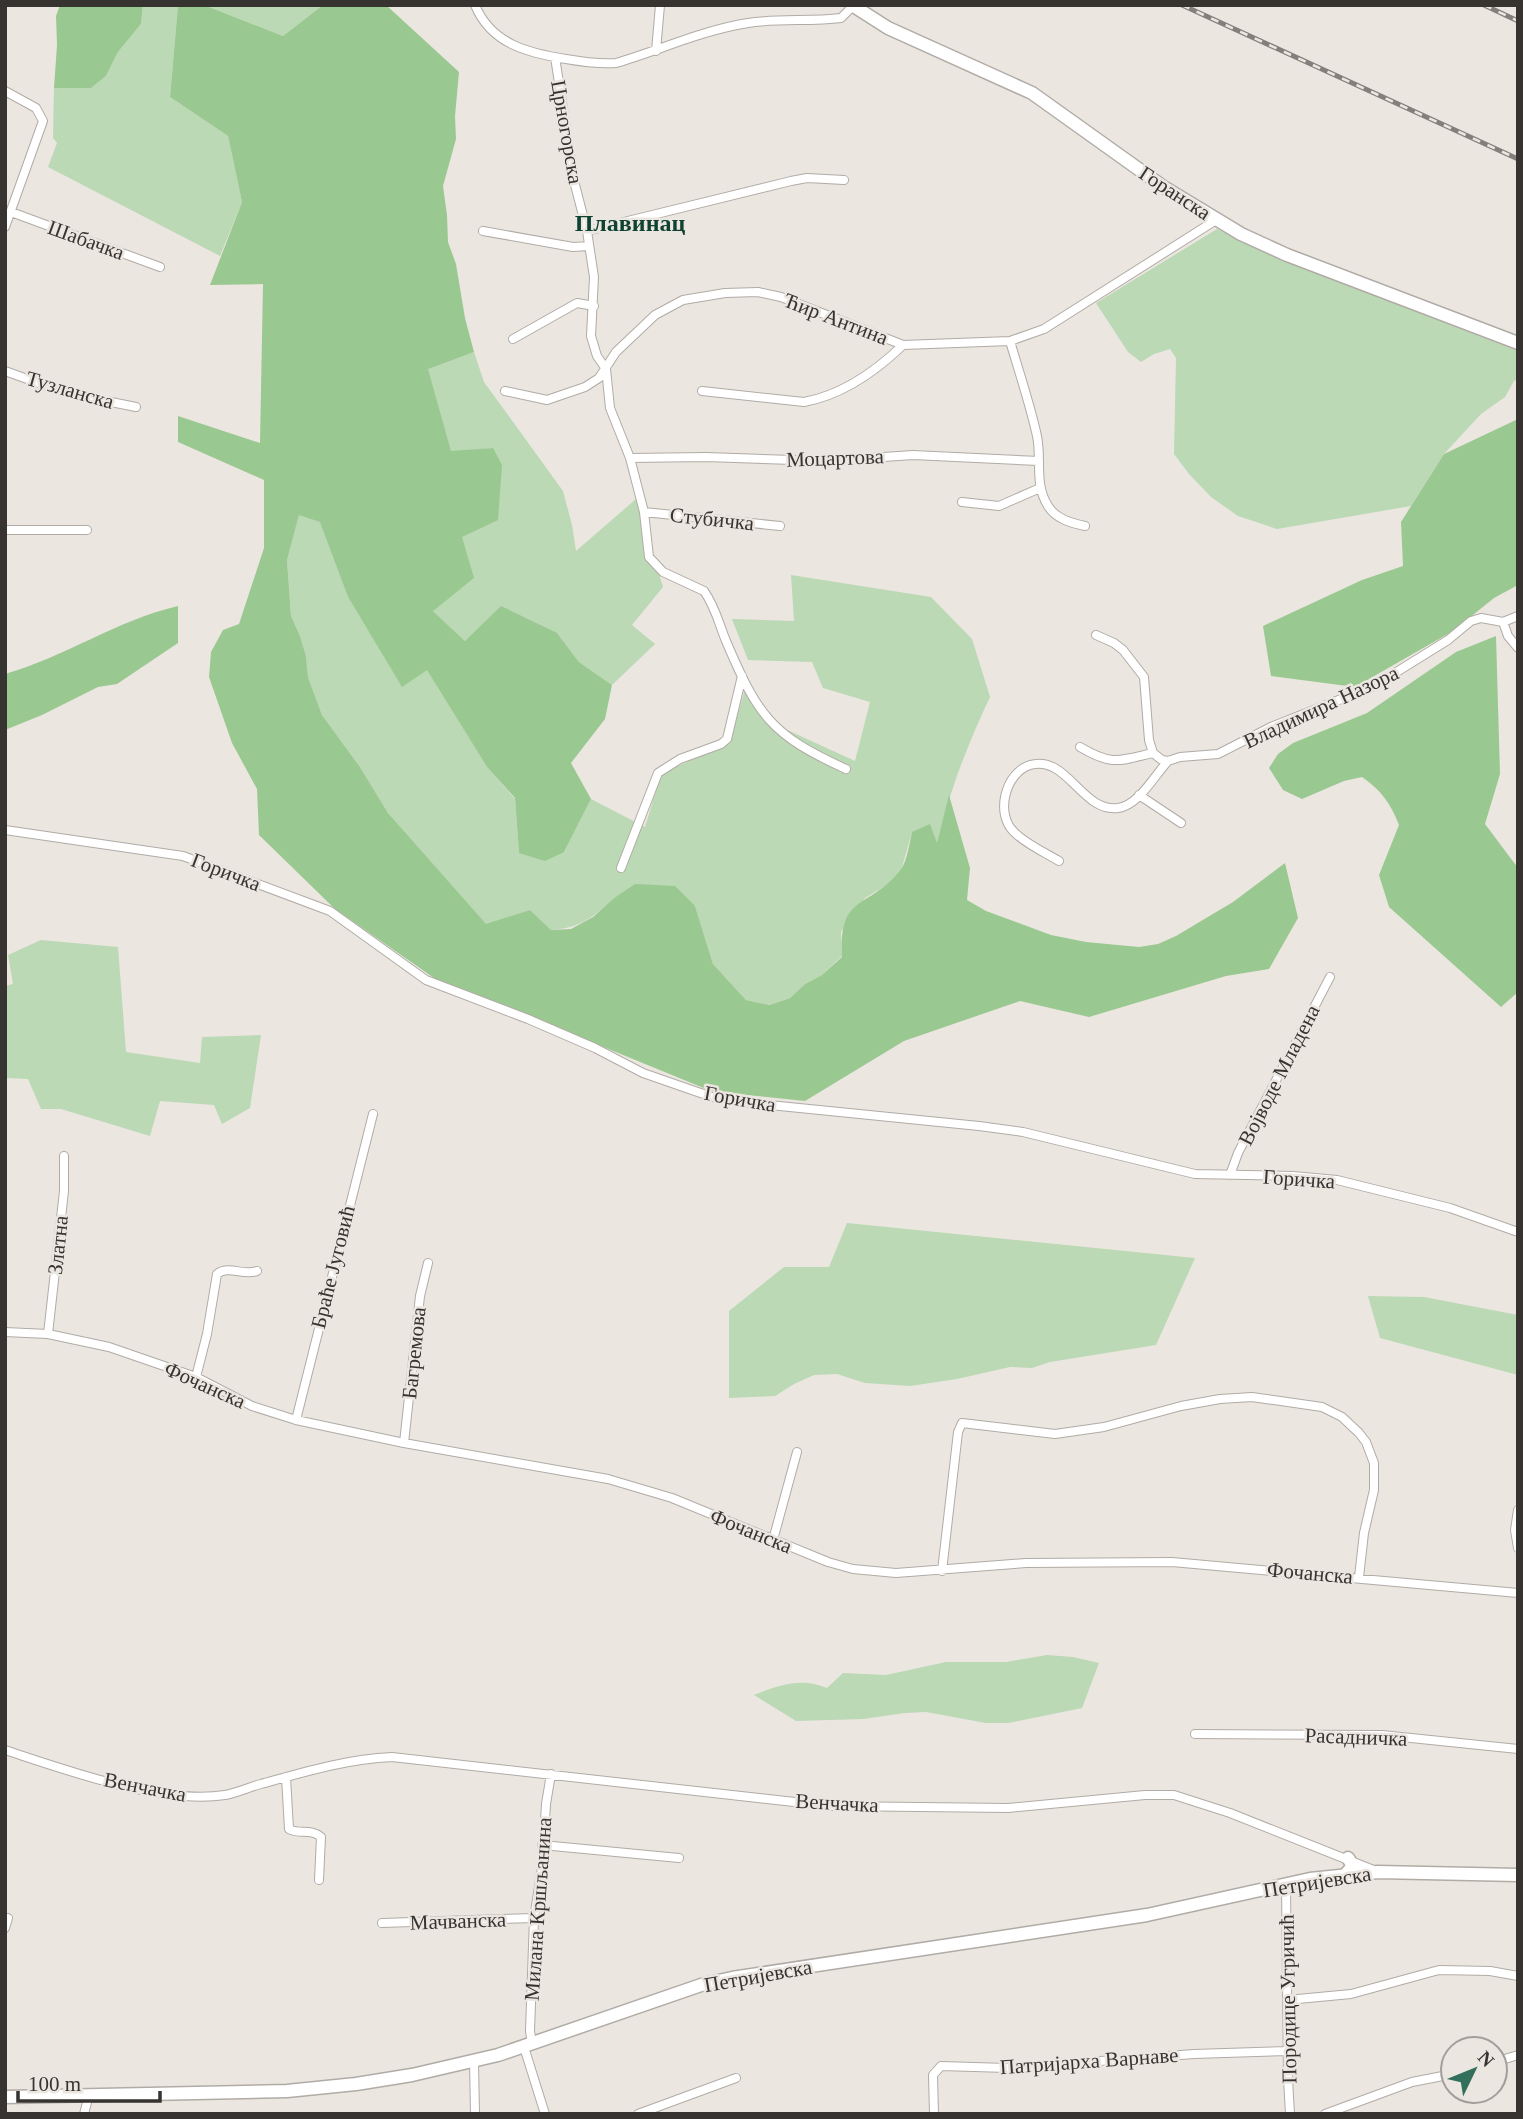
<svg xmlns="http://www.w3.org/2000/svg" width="1523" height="2119" viewBox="0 0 1523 2119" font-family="Georgia,serif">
  <rect width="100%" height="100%" fill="#ece6e1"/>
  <path fill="#bad9b4" d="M143,5H178L170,97L228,136L242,202L220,256L48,167L57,143L53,138L54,88H91L106,76L118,52L141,24Z
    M204,5H323L283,36Z
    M1217,229L1270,255L1518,351V379L1514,381L1505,397L1481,414L1444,454L1411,506L1277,529L1238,516L1211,497L1189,474L1174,454L1176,358L1170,349L1154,354L1141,362L1128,352L1096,303Z
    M474,352L484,382L563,491L572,525L576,551L636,499L663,587L632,625L655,644L612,685L579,662L557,633L465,641L433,611L493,448L451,452L427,368Z
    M299,514L321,522L348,597L402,686L427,669L487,767L515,799L519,853L564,852L591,799L645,827L661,774L730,742L745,689L783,728L855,761L870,702L823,688L812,662L748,660L732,619L794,621L791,575L931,597L972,639L990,697C966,748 950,790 937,844L912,832L901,871L885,886L865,898L841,932L842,956L822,975L805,984L790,998L768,1005L746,1000L713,964L695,906L613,899C592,918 580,928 551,930L530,910L486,925L388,813L360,767L322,715L308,677L306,656L300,636L291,616L287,560Z
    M41,940L118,947L126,1052L200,1063L202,1037L261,1035L250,1108L222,1124L214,1105L160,1101L150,1136L61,1109H41L28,1079L5,1078V986L13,984L8,955Z
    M847,1223L1195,1258L1156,1345L1050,1362L1032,1368L1010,1367L957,1379L910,1386L865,1383L837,1374L814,1375L794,1384L775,1396L729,1398V1311L784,1267H829Z
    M1368,1296L1424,1297L1518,1315V1375L1380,1338Z
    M1047,1655L1073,1657L1099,1663L1082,1708L1008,1723H986L926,1712L905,1713L863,1719L796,1721L754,1695C779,1685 801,1677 827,1688L843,1673L886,1675L946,1662H1006Z"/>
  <path fill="#9ac891" d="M60,5H143L141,24L118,52L106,76L91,88H54L57,45L56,16Z
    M178,5H204L283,36L323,5H386L459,72L455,116L456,139L443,186L447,215L448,242L456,264L465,318L474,352L428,369L451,451L493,448L502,465L498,520L462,537L474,578L433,611L465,641L501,606L557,633L579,662L612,685L605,719L571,763L591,799L564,852L545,861L519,853L515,798L487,767L427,670L402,687L348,597L320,522L299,515L287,560L291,616L300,636L306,656L308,677L322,715L360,767L388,813L486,924L530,910L551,930L571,929L593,917L613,899L635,884L675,886L695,906L713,964L746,1000L769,1005L790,998L805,984L822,975L842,957C839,894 866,910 898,873C907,864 909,845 912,832L930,824L937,843L949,795L970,868L967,900L986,911L1051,935L1086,942L1139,947L1158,944L1176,936L1233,902L1285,863L1298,918L1269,969L1226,976L1089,1017L1020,1001L904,1041L805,1101L711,1091L589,1041L447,987L335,909L259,835L257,789L232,743L209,677L211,652L223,630L239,624L264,548V480L178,442V416L260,443L263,284L210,285L242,202L228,136L170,97Z
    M1518,419V585L1494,598L1453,631L1355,687L1271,676L1263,626L1362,580L1403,566L1401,522L1444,454Z
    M178,606V643L117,684L98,687L42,715L5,730V674C65,657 117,620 178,606Z
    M1496,636L1500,774L1485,824L1518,868V992L1501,1007L1389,907L1379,875L1399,825C1391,804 1381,790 1362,777L1344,781L1302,799L1283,790L1269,768L1278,754L1293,743L1367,713L1456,652Z"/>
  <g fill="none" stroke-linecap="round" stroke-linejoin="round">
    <g stroke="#b1aba6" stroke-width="10">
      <path id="minor" d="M475,5C491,44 528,53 566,59C583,62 599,64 616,63C660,50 703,30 748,23C779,18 810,22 841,18L853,6
        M656,51L660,5
        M555,57L574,181L587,231L594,277L591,336L597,356L606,369L610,408L630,458L644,512L649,557L663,572L704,591C715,606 719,624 726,641C758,716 771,735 846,769
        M5,91L36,108L43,121L5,227
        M11,212L160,267
        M483,231L573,247L589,246
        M587,231L791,181L807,178L844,180
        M513,339L577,303L594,306
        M1010,341C1019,372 1030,404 1037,436C1042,460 1034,484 1048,506C1056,519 1071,523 1085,526
        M5,371L66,393L136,407
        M505,391L547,400L585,387L599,378L616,352L655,315L683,300L725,293L758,292L781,297L903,345L1010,341L1044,329L1216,220
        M702,391L804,402C842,395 876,371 903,345
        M630,458L706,457L824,461L913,455L1039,461
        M962,502L999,506L1040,488
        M644,512L780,526
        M5,530H87
        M1503,622L1508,636L1518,648
        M1503,622L1518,616
        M1096,635L1114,643L1123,650L1144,677L1149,740L1153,753L1162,760L1168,761L1180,757L1218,754L1271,727L1374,686L1448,640L1471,621L1481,618L1503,622
        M1080,747C1112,766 1119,761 1153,753
        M1139,795L1181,823
        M5,830L183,856L330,911L426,980L528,1019L595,1048L643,1073L712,1097L759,1104L979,1126L1023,1132L1195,1174L1293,1176L1337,1180L1450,1208L1518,1232
        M1059,861C1044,852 1026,844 1014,832C995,814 1005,773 1030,765C1067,754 1082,813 1118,808C1139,805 1154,776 1168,761
        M621,868L658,773L680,759L721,744L727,739L742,676
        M1230,1175L1238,1153L1330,977
        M5,1332L48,1334L109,1347L196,1377L252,1406L296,1420L404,1443L608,1479L672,1498L828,1562L853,1569L896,1573L1026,1563L1172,1562L1518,1593
        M48,1334L64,1191V1156
        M196,1377L207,1334L217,1274C228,1265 244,1276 257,1271
        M296,1420L373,1114
        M404,1443L420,1296L428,1263
        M1518,1510L1515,1530L1518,1548
        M773,1540L797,1452
        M942,1571L958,1432L962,1423L1055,1434L1104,1427L1181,1406L1220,1399L1252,1397L1322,1407L1342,1417L1359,1433L1366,1442L1374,1463V1490L1364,1533L1359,1577
        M1195,1734L1382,1735L1518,1749
        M5,1750C66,1770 162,1805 225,1795C237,1793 249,1787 261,1784C304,1772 347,1759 392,1757L830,1806L1008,1808L1145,1795H1174L1230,1813L1376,1871
        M286,1777L289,1829C299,1835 311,1828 321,1837L319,1880
        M542,1845L679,1858
        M1286,1884L1288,2079L1290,2114
        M382,1923L534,1918
        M5,1928L8,1918
        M1287,2000L1351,1994L1439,1970L1490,1971L1518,1976
        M532,2044L530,2031L534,1918L542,1868L546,1804L551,1774
        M524,2047L545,2114
        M474,2061L475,2114
        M1495,2062L1518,2055
        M84,2114L89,2095
        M638,2114L736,2078
        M934,2114L933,2075L941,2066L1007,2068L1194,2054L1288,2051
        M1325,2114L1412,2082L1453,2074"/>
    </g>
    <g stroke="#b1aba6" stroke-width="15">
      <path id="secondary" d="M852,5L888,28L1032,93L1165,188L1241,234L1287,255L1518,343
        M1345,1875L1353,1866L1348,1858
        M5,2097L287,2091L356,2084L412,2075L498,2055L704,1984L732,1978L1147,1915L1310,1879L1378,1872L1518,1875"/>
    </g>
    <use href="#minor" stroke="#fff" stroke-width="8"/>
    <use href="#secondary" stroke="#fff" stroke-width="12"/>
    <g stroke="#847f7c" stroke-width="5">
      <path id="rail" d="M1182,5L1518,159
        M1484,5L1518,21"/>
    </g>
    <use href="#rail" stroke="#ece6e1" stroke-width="2.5" stroke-dasharray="8" stroke-linecap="butt"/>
  </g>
  <g text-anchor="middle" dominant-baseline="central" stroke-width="5" stroke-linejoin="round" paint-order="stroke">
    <g font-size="21" fill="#363331" stroke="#ece6e1">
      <text transform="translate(567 132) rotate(80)">Црногорска</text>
      <text transform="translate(1175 193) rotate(33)">Горанска</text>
      <text transform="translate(86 240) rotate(20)">Шабачка</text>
      <text transform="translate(836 319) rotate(21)">Ћир Антина</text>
      <text transform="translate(70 390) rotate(16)">Тузланска</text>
      <text transform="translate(835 458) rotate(-2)">Моцартова</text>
      <text transform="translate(712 519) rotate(6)">Стубичка</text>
      <text transform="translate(1321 707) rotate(-25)">Владимира Назора</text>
      <text transform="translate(226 872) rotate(21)">Горичка</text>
      <text transform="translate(1279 1075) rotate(-63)">Војводе Младена</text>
      <text transform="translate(740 1099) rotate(10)">Горичка</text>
      <text transform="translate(1299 1179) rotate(4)">Горичка</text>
      <text transform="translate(58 1245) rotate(-84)">Златна</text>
      <text transform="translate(333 1267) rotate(-76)">Браће Југовић</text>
      <text transform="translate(414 1353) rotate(-84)">Багремова</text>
      <text transform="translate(205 1385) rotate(24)">Фочанска</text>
      <text transform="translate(751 1531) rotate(22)">Фочанска</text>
      <text transform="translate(1310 1573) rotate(5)">Фочанска</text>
      <text transform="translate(1356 1737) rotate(2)">Расадничка</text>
      <text transform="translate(145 1787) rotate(11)">Венчачка</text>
      <text transform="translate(837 1803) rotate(3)">Венчачка</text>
      <text transform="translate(1317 1882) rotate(-9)">Петријевска</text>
      <text transform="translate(538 1909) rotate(-86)">Милана Кршљанина</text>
      <text transform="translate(458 1921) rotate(-2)">Мачванска</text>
      <text transform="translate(758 1976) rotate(-10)">Петријевска</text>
      <text transform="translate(1288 1999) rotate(-91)">Породице Угричић</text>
      <text transform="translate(1089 2061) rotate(-4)">Патријарха Варнаве</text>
    </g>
    <g font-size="24" font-weight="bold" fill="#0f4233" stroke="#ece6e1">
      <text x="630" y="223">Плавинац</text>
    </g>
  </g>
  <rect width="1523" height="2119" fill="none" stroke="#363331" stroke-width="14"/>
  <g transform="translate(1474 2070) rotate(47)"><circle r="33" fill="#ece6e1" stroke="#a39e9b" stroke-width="2"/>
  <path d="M0-5L12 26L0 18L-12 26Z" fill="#33705b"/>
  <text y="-10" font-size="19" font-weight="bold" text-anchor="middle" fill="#363331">N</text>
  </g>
  <path d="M18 2091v10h142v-10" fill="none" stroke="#363331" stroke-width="3.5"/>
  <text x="28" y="2091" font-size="21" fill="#363331" stroke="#ece6e1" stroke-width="5" paint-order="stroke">100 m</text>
</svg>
